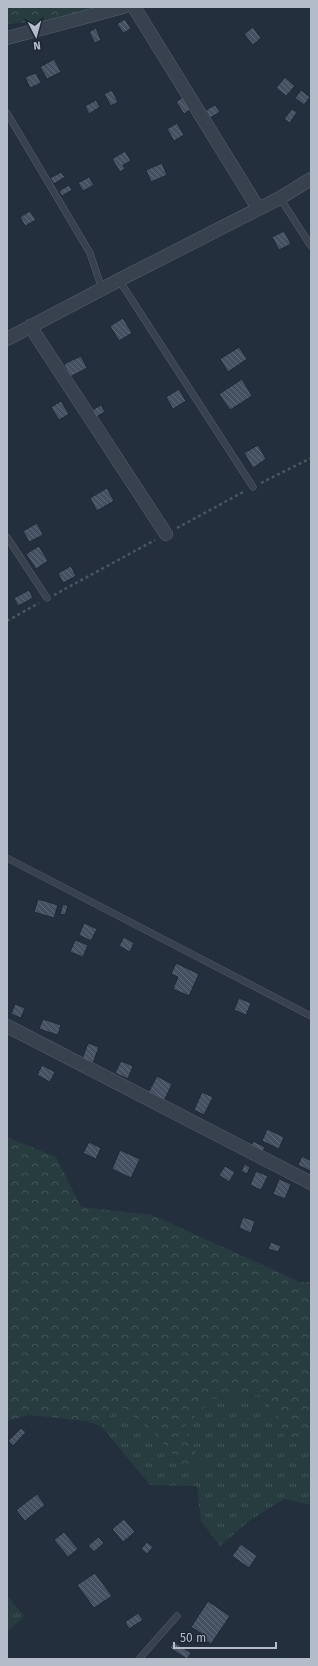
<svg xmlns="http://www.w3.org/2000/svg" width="318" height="1666" viewBox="0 0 318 1666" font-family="'Fira Sans',sans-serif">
  <defs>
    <pattern id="grass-tufts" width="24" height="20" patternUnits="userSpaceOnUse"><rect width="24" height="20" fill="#263c3f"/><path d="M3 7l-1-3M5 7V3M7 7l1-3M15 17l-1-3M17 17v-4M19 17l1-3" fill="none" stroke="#435659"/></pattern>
    <pattern id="forest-crowns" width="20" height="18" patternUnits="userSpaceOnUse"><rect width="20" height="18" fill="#263c3f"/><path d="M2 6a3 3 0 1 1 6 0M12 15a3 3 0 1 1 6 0" fill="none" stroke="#435659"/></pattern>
    <pattern id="building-back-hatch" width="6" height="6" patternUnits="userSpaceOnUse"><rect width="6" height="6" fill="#455162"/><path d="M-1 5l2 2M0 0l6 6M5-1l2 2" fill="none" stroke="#5d6877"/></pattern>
  </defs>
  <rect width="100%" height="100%" fill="#242f3e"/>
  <path fill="url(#grass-tufts)" d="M262,1395L273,1410L288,1442L311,1440V1505L284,1499L249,1521L220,1546L201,1521L197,1486L150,1485L101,1426L119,1405L155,1434L181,1464L200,1468L194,1447L183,1429L212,1399Z
    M7,1595L24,1616L7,1632Z"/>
  <path fill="url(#forest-crowns)" d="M7,7H98L46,21L7,24Z
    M7,1137L56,1157L81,1207L152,1215L300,1282H311V1440L288,1442L273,1410L261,1395L212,1399L183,1429L194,1447L201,1468L181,1464L155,1434L119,1405L101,1426L85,1421L30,1415L7,1421Z"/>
  <path fill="url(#building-back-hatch)" stroke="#1f2835" d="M125,19L131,29L123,33L117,24Z
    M253,27L261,38L253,45L244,34Z
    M96,28L101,40L95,43L89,32Z
    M54,59L61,72L47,79L40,67Z
    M36,73L41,83L30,88L25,77Z
    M285,77L295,86L286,96L276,88Z
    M112,90L118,102L111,106L104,94Z
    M301,90L310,97L304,105L295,98Z
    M183,97L191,109L184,114L176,102Z
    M96,100L100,107L89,114L85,106Z
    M215,105L220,112L210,118L206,110Z
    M292,109L297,112L290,123L284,119Z
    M177,123L184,135L174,141L167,129Z
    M125,151L131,161L123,165L125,169L120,172L112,159Z
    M162,163L167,175L151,182L146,170Z
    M61,172L65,177L54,184L50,178Z
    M89,177L94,185L83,191L78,183Z
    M69,185L72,190L62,196L59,191Z
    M30,211L36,220L25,226L20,217Z
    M284,231L291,244L279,250L272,237Z
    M123,318L132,333L119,341L110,326Z
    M239,347L247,359L228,372L220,359Z
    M81,356L87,368L70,377L64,364Z
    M242,379L252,396L230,410L219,394Z
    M179,389L186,401L173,409L166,397Z
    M61,401L69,414L59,420L51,407Z
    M101,405L105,412L96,417L92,410Z
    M258,445L266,459L253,468L244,453Z
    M107,488L114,501L97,511L90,498Z
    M37,523L43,535L29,542L23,531Z
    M39,546L48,561L36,569L26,554Z
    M71,566L76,576L63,583L58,573Z
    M29,590L33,598L18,606L14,598Z
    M38,899L58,905L54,918L34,912Z
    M63,904L68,906L65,915L60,914Z
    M84,923L97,929L91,941L79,935Z
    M124,937L134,943L130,952L119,946Z
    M75,940L88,945L83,957L70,952Z
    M176,963L199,974L189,996L173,989L178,977L171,974Z
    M239,998L251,1003L246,1015L234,1010Z
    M15,1004L25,1008L21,1018L11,1014Z
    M43,1019L61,1025L58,1035L39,1029Z
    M88,1043L99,1047L93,1063L82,1059Z
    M121,1061L133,1066L128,1079L115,1073Z
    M42,1065L55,1072L50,1082L37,1075Z
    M157,1076L172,1084L164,1101L148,1093Z
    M202,1092L213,1097L204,1115L194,1110Z
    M267,1129L284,1137L279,1149L262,1141Z
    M253,1141L265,1147L262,1154L250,1148Z
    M89,1142L101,1148L96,1159L83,1153Z
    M120,1150L140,1159L131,1178L112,1169Z
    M302,1156L311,1161L310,1171L298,1165Z
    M245,1164L250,1167L247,1174L241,1171Z
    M225,1166L235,1172L229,1182L219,1175Z
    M256,1171L268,1176L261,1190L250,1185Z
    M279,1179L291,1184L285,1199L273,1194Z
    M243,1217L255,1221L251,1233L239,1228Z
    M271,1242L281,1246L278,1252L268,1249Z
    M21,1428L26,1432L13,1446L8,1441Z
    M37,1494L45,1505L25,1521L16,1510Z
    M124,1519L135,1532L123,1542L112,1529Z
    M64,1532L78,1549L68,1557L54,1540Z
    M98,1537L104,1543L94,1552L88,1546Z
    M147,1542L153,1547L147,1554L141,1549Z
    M241,1544L257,1556L249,1568L232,1556Z
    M95,1573L112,1596L94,1608L77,1585Z
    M208,1601L230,1616L211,1644L203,1639L205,1636L191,1627Z
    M138,1613L143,1620L129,1629L125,1622Z
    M174,1642L191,1653L187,1659L170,1648Z"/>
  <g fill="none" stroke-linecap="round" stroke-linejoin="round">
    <g stroke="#565f6c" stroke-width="7">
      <path id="service" d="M7,113L90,253L102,289
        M280,198L311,246
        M119,280L253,487
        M7,537L47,598
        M7,858L311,1016
        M139,1659L177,1616"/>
    </g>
    <g stroke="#565f6c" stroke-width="14">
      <path id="minor" d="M134,7L258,208
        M7,38L123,7
        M30,326L166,534
        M7,339L119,280L280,198L311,179
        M7,1026L311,1183"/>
    </g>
    <path stroke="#44595c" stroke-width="2.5" stroke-dasharray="3 3" stroke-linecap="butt" d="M261,483L311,458
      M177,528L245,491
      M54,595L155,540
      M7,621L39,603"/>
    <use href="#service" stroke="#38414e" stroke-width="6"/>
    <use href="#minor" stroke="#38414e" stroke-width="13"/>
  </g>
  <rect width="318" height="1666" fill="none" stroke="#b4bcc9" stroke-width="16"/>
  <g transform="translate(36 36) rotate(174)" stroke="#1d2633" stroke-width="3" paint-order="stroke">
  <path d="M0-3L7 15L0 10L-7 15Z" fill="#b4bcc9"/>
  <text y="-6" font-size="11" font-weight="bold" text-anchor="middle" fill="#b4bcc9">N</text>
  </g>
  <path d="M174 1642v6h102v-6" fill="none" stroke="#b4bcc9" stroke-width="2"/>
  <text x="180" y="1642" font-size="12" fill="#b4bcc9" stroke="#1d2633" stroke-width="3" paint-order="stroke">50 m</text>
</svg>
